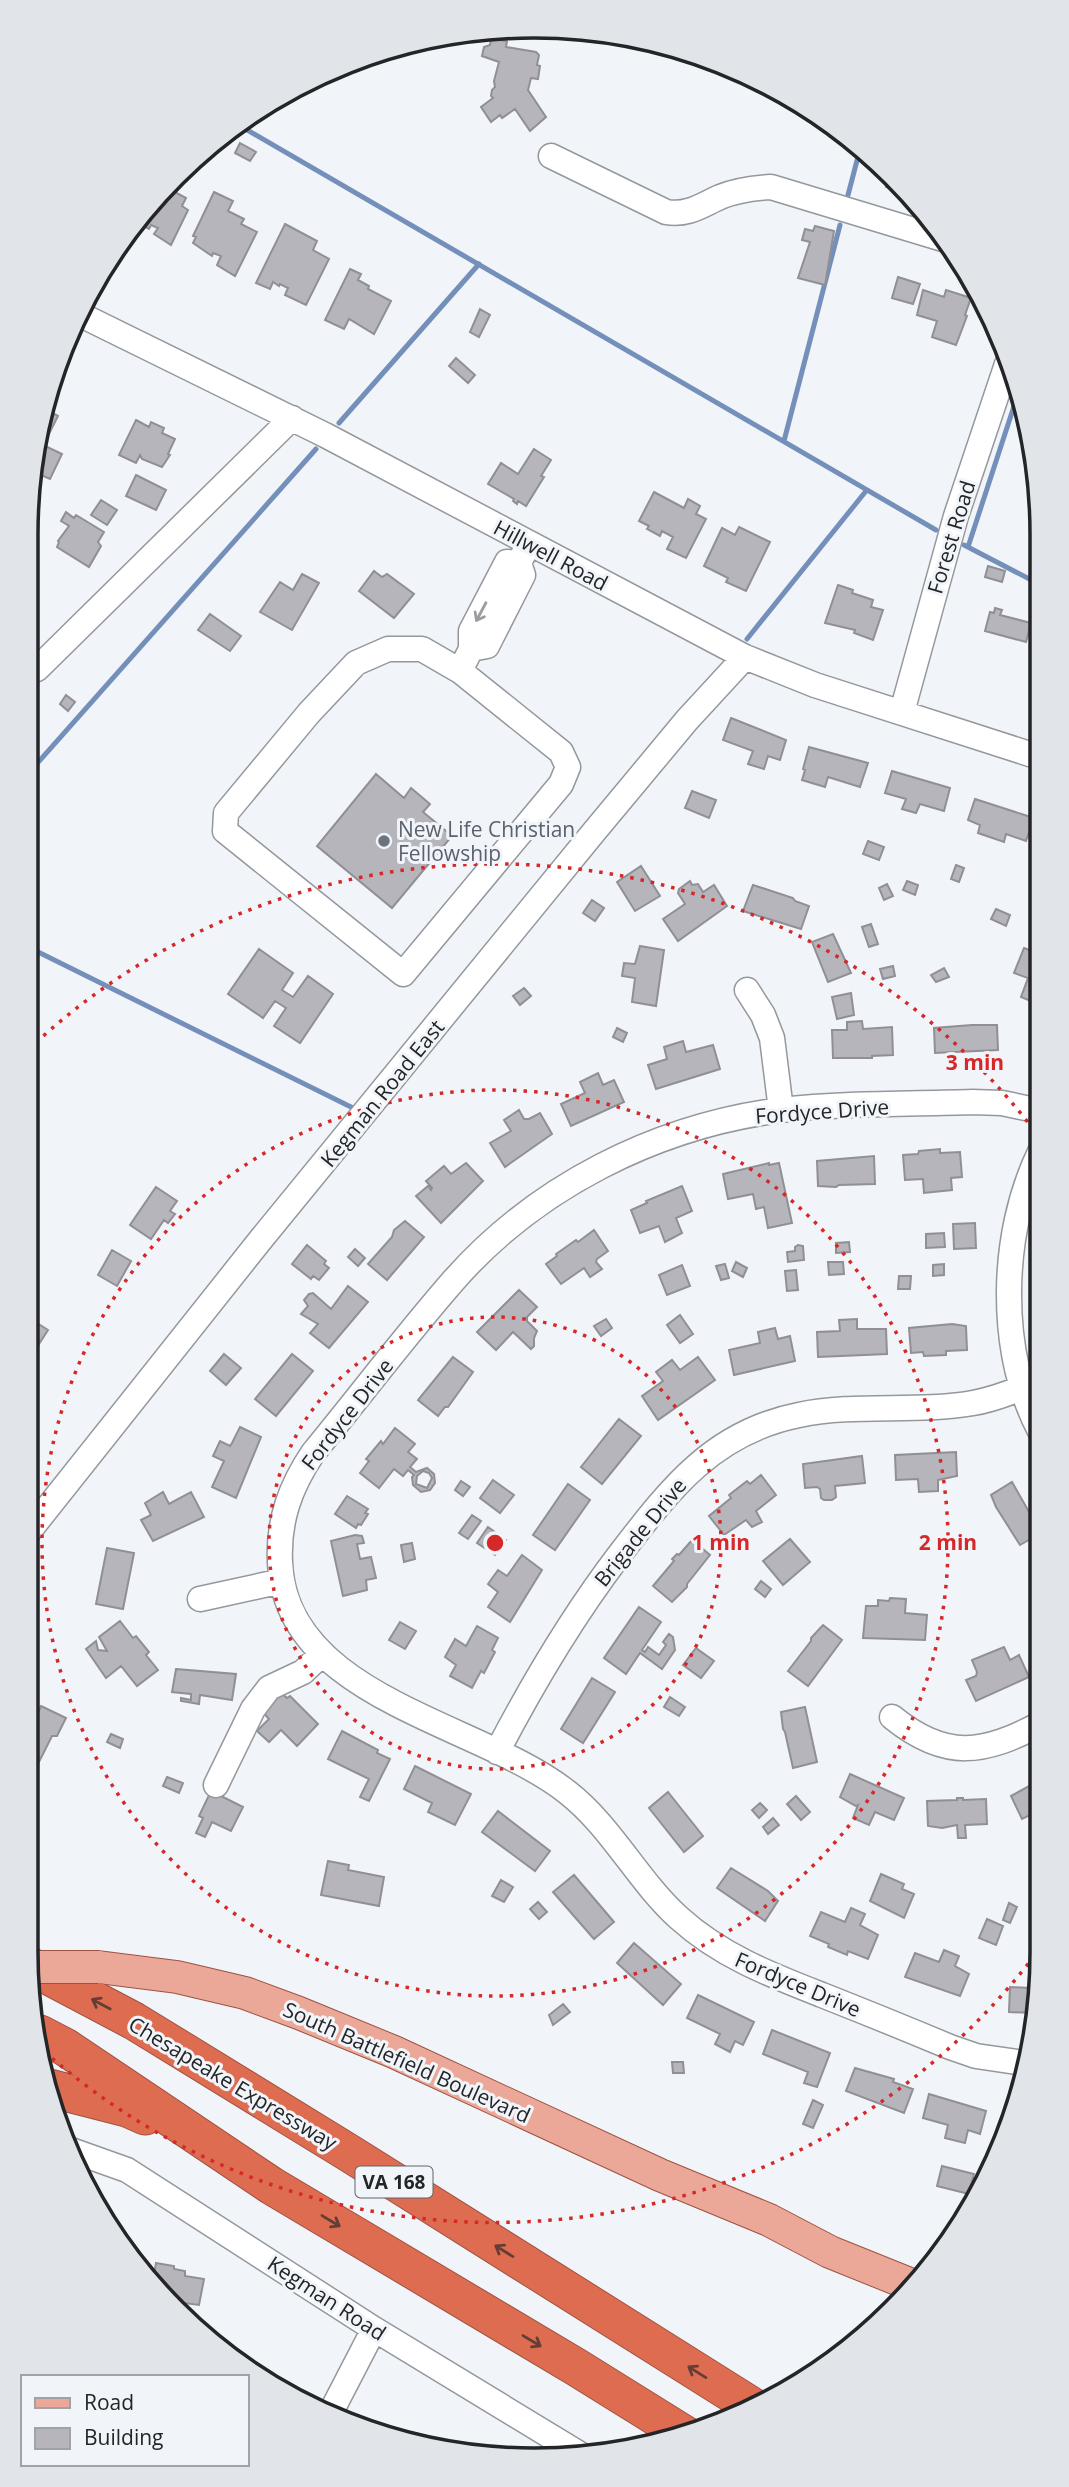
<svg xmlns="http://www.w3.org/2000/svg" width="1069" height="2487" viewBox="0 0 1069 2487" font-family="'Open Sans',sans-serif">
  <rect width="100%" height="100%" fill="#f1f5fa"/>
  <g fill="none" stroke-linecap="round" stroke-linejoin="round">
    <path stroke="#7490ba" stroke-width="5" d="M237,124L936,530
      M848,195L860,149
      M339,423L479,264
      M784,441L840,225
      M964,545L1039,584
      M968,547L1017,397
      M747,639L866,491
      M26,776L316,449
      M26,946L351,1107"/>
  </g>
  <path fill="#b5b5bb" stroke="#908f95" stroke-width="2" fill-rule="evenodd" d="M491,39L507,41L506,47L536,52L539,55L537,65L540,66L538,79L531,78L528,90L546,117L530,131L515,109L502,118L500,115L491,122L481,107L493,98L491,96L492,90L495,87L494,81L499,62L482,56L484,47L490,45Z
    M240,143L256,152L250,161L235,153Z
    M890,176L909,193L908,195L886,187Z
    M162,190L173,195L175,192L186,198L182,206L188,210L171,245L154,234L158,228L151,225L149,229L138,223L139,219L153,199Z
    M214,192L233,201L228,211L244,219L241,224L257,232L235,276L217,265L221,256L213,253L212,256L193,243L196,237L193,236Z
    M285,224L317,241L313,250L329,259L306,305L285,295L288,288L280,284L279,286L273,282L270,289L256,283Z
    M815,226L834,231L825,285L798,278L810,242L802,240L805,229L813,231Z
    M350,269L361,274L358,280L369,286L368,289L391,301L374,334L349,319L344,329L325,320Z
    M898,277L920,284L913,304L892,298Z
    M923,290L944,297L946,290L971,298L965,315L967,316L956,345L932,337L937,321L917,315Z
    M480,309L490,315L479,337L470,332Z
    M456,358L475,375L468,383L449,366Z
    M47,410L58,416L46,440L42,438Z
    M136,420L149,427L151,422L164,428L162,433L175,439L168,454L170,455L162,467L142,459L140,455L136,463L119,455Z
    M41,444L62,454L50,479L36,473Z
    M534,449L551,460L541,476L544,477L526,506L518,501L517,504L513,501L514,499L488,484L501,463L518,474Z
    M136,475L166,490L156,510L126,496Z
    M654,492L684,508L688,499L700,506L696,514L706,519L686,558L667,549L673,537L662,531L660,536L647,529L649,526L639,521Z
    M101,500L117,510L107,525L91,515Z
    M66,512L74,518L76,515L104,532L98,542L101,546L89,567L57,547L59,542L58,541L69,526L61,521Z
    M739,527L770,542L746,591L726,582L728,578L704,566L722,528L735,535Z
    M988,566L1005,571L1002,582L985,577Z
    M374,571L382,577L387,574L414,594L394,618L359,591Z
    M302,574L319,583L292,630L260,612L280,582L293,590Z
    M838,585L853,590L852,593L873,600L871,607L883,610L873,640L854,633L855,630L825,623Z
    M995,608L1002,610L1000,615L1031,623L1026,642L985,631L990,612L994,613Z
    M210,614L241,636L230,651L198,630Z
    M66,695L75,702L68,711L60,704Z
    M731,718L786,740L780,760L768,756L764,769L748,764L753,751L723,740Z
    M809,747L868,763L860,787L828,777L825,787L802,780L805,770L803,769Z
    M892,771L950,788L944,811L920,804L916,813L902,809L906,799L885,793Z
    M376,774L404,798L411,788L430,804L423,812L452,836L392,908L317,846Z
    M692,791L716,800L709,818L685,808Z
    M975,799L1034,818L1026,841L1006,834L1004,842L978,833L980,825L968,820Z
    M868,841L884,847L879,860L863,854Z
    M956,865L964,868L959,882L951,879Z
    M641,866L660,896L635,911L617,882Z
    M690,881L692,885L698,884L703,892L714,885L727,906L678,941L663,919L685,904L678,893L679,889Z
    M907,881L918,885L915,895L903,890Z
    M887,884L893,896L884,900L879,888Z
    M753,885L793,898L795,901L809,906L801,929L743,911Z
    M592,900L604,908L595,921L583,913Z
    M996,909L1010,915L1006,926L991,919Z
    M871,924L878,944L869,947L862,927Z
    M833,934L851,973L828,982L812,942Z
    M640,946L664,950L656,1006L632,1002L635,978L622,976L624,963L635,964Z
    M1024,948L1037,953L1040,948V1005L1021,997L1028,978L1014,973Z
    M259,949L293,973L282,990L293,997L308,976L333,994L300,1043L274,1026L286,1008L275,1001L263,1018L228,994Z
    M893,966L895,976L883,979L880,969Z
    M944,968L949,977L936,982L931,975Z
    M524,988L531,996L520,1005L513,996Z
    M851,993L854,1015L837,1019L832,997Z
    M862,1021L863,1029L892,1027L893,1055L872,1056V1058H833L832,1030H847V1022Z
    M972,1025H997L998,1050L935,1053L934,1028Z
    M617,1028L627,1033L623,1042L613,1037Z
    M683,1041L686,1052L713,1045L720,1069L656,1089L648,1065L667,1059L664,1047Z
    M598,1073L603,1085L614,1080L624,1102L571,1126L561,1104L585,1093L580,1082Z
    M519,1110L524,1119H529L540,1113L552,1134L505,1167L490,1143L511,1131L504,1120Z
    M940,1149V1153L960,1152L962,1177L951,1178L952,1190L924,1193L923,1179L905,1180L903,1155L918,1154L919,1151Z
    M874,1156L875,1184L839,1185L836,1187L818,1186L817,1161Z
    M466,1163L483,1181L441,1223L416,1196L428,1186L431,1190L432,1188L426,1181L444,1166L451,1174Z
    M769,1163V1165L779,1163L792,1223L768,1228L764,1207L756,1209L753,1194L728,1199L723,1174Z
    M682,1186L692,1211L676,1218L682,1233L665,1242L659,1226L640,1233L631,1210L647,1203L646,1201Z
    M156,1187L177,1201L170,1211L175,1214L168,1223L164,1220L151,1239L130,1225Z
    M405,1221L424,1237L387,1280L368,1264L392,1237L394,1230Z
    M975,1223L976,1248L954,1249L953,1224Z
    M594,1230L608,1251L597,1259L596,1262L602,1269L590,1277L584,1268L561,1284L546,1264L557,1256L556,1254L576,1240L578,1242Z
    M944,1233L945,1247L926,1248V1234Z
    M849,1242L850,1252L836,1253V1243Z
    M307,1245L326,1261L324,1264L329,1268L319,1280L313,1276L311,1279L292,1264Z
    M798,1245L803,1246L804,1260L788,1262L787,1252L795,1251V1247Z
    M355,1249L365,1258L358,1266L348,1257Z
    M112,1250L131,1261L117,1286L98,1275Z
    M736,1262L747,1268L743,1277L732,1271Z
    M828,1262H843L844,1274L829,1275Z
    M725,1264L729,1278L721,1280L716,1266Z
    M944,1264V1275L933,1276V1265Z
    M682,1265L690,1286L667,1295L659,1275Z
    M796,1270L798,1290L787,1291L785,1271Z
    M899,1276H911L910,1289H898Z
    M348,1286L368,1302L329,1348L310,1333L318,1324L301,1314L308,1306L304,1300L309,1294L313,1293L331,1309Z
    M519,1290L537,1307L527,1317V1321L537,1331L534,1338V1346L531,1349L513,1332L496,1350L477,1332Z
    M680,1315L693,1334L680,1343L667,1325Z
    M26,1316L48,1330L37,1347L34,1345L29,1353L26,1352Z
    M606,1319L612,1328L601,1336L594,1326Z
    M857,1319V1329H886L887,1354L818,1357L817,1332L840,1331L839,1320Z
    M952,1324L966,1326L967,1350L946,1351V1355L924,1356L923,1352L911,1353L909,1328Z
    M775,1328L778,1339L790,1336L795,1361L734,1375L729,1350L760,1343L758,1332Z
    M224,1354L241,1368L226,1385L210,1371Z
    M292,1354L313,1371L276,1416L255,1399Z
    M453,1357L473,1372L448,1407H445L438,1416L418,1400Z
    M698,1357L715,1380L658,1420L642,1396L663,1381L656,1372L672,1360L680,1370Z
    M619,1419L641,1436L602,1484L581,1467Z
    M240,1427L261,1437L236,1498L212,1487L224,1461L213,1456L220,1441L230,1446L232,1443Z
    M395,1428L415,1444L408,1452L417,1459L410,1467L416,1472L427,1468L434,1474L435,1483L430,1490L421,1492L413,1485L412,1477L414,1475L408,1470L403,1476L394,1469L379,1488L360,1473L369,1461L366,1459L381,1441L383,1444ZM423,1471L429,1473L432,1478L427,1488L416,1484L417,1476Z
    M956,1452L957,1476L938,1480V1491L919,1492L918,1479L896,1480L895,1455Z
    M862,1456L865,1483L835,1486L836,1497L832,1500H824L821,1498L820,1489L817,1487L805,1488L803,1464Z
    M761,1475L776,1495L756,1511L762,1522L752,1527L746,1520L724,1535L709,1516L731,1498L729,1495L747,1481L750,1484Z
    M493,1480L514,1495L500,1513L480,1498Z
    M461,1481L470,1487L463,1496L455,1490Z
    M1012,1482L1041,1533L1020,1545L996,1507L991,1495Z
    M568,1484L590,1500L555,1550L533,1535Z
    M163,1492L169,1504L191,1492L204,1517L153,1541L141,1520L151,1515L145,1503Z
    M347,1496L368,1509L365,1513L368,1514L361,1525L358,1524L356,1528L335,1514Z
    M472,1515L481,1521L468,1539L459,1533Z
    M488,1527L506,1540L495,1555L477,1543Z
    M355,1535L362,1536L364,1543L357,1544L360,1559L371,1557L376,1578L366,1580L367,1590L343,1596L331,1541Z
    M790,1539L810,1562L783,1585L763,1561Z
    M692,1540L710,1555L687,1584V1587L672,1602L653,1586L674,1561L672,1559L677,1554L679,1555Z
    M412,1543L415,1559L404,1562L401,1545Z
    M107,1548L134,1553L123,1609L96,1604Z
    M522,1555L542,1570L510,1622L488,1607L498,1592L488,1584L498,1570L507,1576Z
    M761,1581L771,1589L765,1597L755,1589Z
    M890,1598L906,1599L905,1613L927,1615L925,1640L863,1638L866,1606H878V1600L889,1601Z
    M639,1607L661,1622L642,1650L645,1652L648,1647L659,1655L666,1645L663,1642L669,1634L673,1637L675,1650L662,1669L640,1653L626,1674L604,1658Z
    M120,1621L133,1638L136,1636L149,1652L146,1655L158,1670L137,1686L121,1666L106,1678L86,1649L96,1641L98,1650L107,1651L99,1637Z
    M400,1622L416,1631L405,1649L389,1640Z
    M823,1625L842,1640L808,1686L788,1671L811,1641V1638Z
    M477,1626L498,1638L492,1650L495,1652L484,1673L481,1671L472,1688L450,1676L456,1665L445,1657L455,1639L466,1646Z
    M1004,1647L1010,1660L1019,1655L1029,1677L976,1701L966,1680L976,1676L977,1672L972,1660Z
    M696,1648L714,1661L701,1678L683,1665Z
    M176,1669L236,1674L232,1700L200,1695L199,1704L181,1701V1698L191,1700V1694L172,1692Z
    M592,1678L615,1692L583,1743L561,1729Z
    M276,1688L287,1698L290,1696L318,1724L297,1746L281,1730L269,1742L257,1731L269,1719L258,1707Z
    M670,1697L685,1707L679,1716L664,1707Z
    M41,1706L66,1718L57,1736H52L36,1768L26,1763V1719L29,1712L37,1716Z
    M805,1707L817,1762L793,1768L785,1732L783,1729L781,1712Z
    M342,1731L378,1750L377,1753L390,1759L369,1801L360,1797L369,1779L328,1759Z
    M111,1734L123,1739L120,1748L107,1742Z
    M415,1766L471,1794L455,1825L428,1812L432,1803L404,1789Z
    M850,1774L904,1798L894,1820L875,1812L869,1825L853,1818L858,1805L856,1806L840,1797Z
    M167,1777L183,1783L179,1793L163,1786Z
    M1042,1779V1813L1041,1811L1036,1815L1032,1814L1022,1819L1011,1796Z
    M211,1791L243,1807L231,1831L212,1822L205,1837L196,1833L203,1818L199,1816Z
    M668,1792L703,1836L684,1852L649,1808Z
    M796,1796L810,1812L801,1820L787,1804Z
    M957,1798H963V1800L986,1799L987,1824L965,1825L966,1838H958L957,1825L942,1828L928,1826L927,1801L957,1800Z
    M760,1803L767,1810L759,1818L752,1810Z
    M498,1811L550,1851L535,1871L482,1832Z
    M773,1818L779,1825L768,1834L763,1827Z
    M328,1861L349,1865L348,1870L384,1877L379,1906L321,1895Z
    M731,1868L768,1891L778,1901L765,1921L717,1888Z
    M1043,1869V1884H1041L1036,1871Z
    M881,1874L904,1884L902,1889L914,1894L904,1918L870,1901Z
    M574,1875L614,1922L594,1939L553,1892Z
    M501,1880L513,1887L504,1902L492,1896Z
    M538,1902L547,1912L539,1919L530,1909Z
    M1009,1903L1017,1907L1010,1923L1003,1920Z
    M851,1908L865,1914L860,1925L878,1935L868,1959L848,1951L847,1955L828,1947L829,1944L810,1936L821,1912L845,1922Z
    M987,1919L1003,1926L996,1945L979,1938Z
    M634,1943L681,1984L663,2005L617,1963Z
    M944,1950L959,1956L955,1966L969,1974L960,1996L905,1977L915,1953L939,1962Z
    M1032,1972H1039L1033,2013L1009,2012L1010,1987L1031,1988Z
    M698,1995L754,2022L743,2045L735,2041L730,2052L715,2044L720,2034L687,2018Z
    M563,2004L570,2012L553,2025L549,2015Z
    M772,2030L830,2053L817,2087L804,2083L808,2072L763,2054Z
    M672,2062H683L684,2073H673Z
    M855,2068L894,2079L893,2082L913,2089L904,2113L846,2091Z
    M929,2094L986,2111L980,2134L968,2130L965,2143L945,2138L948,2125L923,2118Z
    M813,2100L823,2105L813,2128L803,2124Z
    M1008,2115H1016L1008,2134Z
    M942,2166L974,2174L969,2194L937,2186Z
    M156,2263L174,2266V2269L185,2271V2276L204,2279L199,2305L169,2301L152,2287Z"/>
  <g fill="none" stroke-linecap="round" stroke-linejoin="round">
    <g stroke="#94989d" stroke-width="27">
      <path id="minor" d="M551,156L666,212C688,216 702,205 720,197C737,190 754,188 771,187L943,239
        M79,314L325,435L745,657L815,685L1039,757
        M519,563L507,562L471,631V649L487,646L523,575L519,563L529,543
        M460,671L561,752L568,767L561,784L403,974L225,831L226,813L309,713L356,663L388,649H422L460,671L471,649
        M26,673L37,669L292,418
        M902,712L956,516L1007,364
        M747,990L763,1015L772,1038L781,1110
        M1040,1152C1000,1234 997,1351 1041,1433
        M26,1535L262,1238L593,833L687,720L745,657
        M200,1599L282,1581
        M892,1717C946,1761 984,1754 1042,1723
        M497,1752C534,1681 572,1617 620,1554C670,1489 713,1432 799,1415C856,1403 916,1413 973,1403C991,1400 1007,1394 1024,1387
        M216,1785L253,1709L269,1688L303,1672L322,1654
        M1024,2063L976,2056L950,2047C907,2029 865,2012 822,1995C771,1975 721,1956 679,1918C637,1880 612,1827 567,1792C480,1723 285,1698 280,1562C278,1521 290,1487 313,1453C360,1396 405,1336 454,1280C537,1186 657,1126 781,1110C844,1103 909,1104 972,1102L1002,1103L1040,1111
        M68,2149L127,2170L374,2329L583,2456
        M331,2412L374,2329"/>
    </g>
    <g stroke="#9d5342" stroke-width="34">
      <path id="major" d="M98,1967L177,1977L245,1993L299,2013L394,2052L660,2175L769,2220L830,2252L917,2287"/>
    </g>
    <g stroke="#9d5342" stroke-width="39">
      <path id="highway" d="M28,1965L134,2021L349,2153L755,2408
        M40,2034L65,2047L272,2186L576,2367L687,2436
        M49,2088L127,2108L145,2116"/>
    </g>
    <use href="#minor" stroke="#fff" stroke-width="24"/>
    <use href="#major" stroke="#eba797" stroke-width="32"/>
    <use href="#highway" stroke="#de6c51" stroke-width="37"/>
    <g stroke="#9d5342" stroke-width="34" stroke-linecap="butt">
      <path id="major-bridge" d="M29,1967H98"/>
    </g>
    <use href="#major-bridge" stroke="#eba797" stroke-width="32"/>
  </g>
  <defs><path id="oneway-shaft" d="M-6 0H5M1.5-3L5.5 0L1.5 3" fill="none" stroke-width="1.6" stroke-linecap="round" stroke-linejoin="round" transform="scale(1.75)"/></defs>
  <use stroke="#9c9d9e" href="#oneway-shaft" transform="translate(481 612) rotate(118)"/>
  <g stroke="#643e36">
    <use href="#oneway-shaft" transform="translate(101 2004) rotate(-152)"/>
    <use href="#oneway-shaft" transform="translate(331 2221) rotate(31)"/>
    <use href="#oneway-shaft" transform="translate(504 2251) rotate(-148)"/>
    <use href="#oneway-shaft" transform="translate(532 2341) rotate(31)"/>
    <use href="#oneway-shaft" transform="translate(697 2372) rotate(-148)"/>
  </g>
  <g fill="none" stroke="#d62828" stroke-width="3.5" stroke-dasharray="3.5 7">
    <circle cx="495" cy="1543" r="226"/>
    <circle cx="495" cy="1543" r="453"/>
    <path d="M1041 1947A679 679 0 0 1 45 2052M28 1050A679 679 0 0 1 1037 1134"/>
  </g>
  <circle fill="#6b7280" stroke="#f1f5fa" stroke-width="2.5" cx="384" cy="841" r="7"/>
  <g text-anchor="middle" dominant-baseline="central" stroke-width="6" stroke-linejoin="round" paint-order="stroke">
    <rect fill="#f1f5fa" stroke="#616366" stroke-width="2" x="355.5" y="2166.5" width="77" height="31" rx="5"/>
    <g font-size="19" font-weight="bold" fill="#232527">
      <text x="394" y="2182">VA 168</text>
    </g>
    <g font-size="21" fill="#232527" stroke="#f1f5fa">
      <text transform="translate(951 537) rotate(-73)">Forest Road</text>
      <text transform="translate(551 555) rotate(28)">Hillwell Road</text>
      <text transform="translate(382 1093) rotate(-51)">Kegman Road East</text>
      <text transform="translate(822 1111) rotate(-4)">Fordyce Drive</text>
      <text transform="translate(347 1414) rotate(-52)">Fordyce Drive</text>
      <text transform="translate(640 1532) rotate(-51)">Brigade Drive</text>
      <text transform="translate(798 1984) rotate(23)">Fordyce Drive</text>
      <text transform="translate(407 2062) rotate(24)">South Battlefield Boulevard</text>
      <text transform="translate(233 2083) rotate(31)">Chesapeake Expressway</text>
      <text transform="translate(327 2298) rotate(33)">Kegman Road</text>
    </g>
    <g font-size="21" fill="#5b616d" stroke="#f1f5fa" text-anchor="start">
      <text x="398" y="829">New Life Christian<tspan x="398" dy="24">Fellowship</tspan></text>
    </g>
  </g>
  <path d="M0 0H1069V2487H0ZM534 38H534A496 496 0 0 1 1030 534V1952A496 496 0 0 1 534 2448H534A496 496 0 0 1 38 1952V534A496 496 0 0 1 534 38Z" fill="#e1e4e9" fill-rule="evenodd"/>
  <path fill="none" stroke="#232527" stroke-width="3.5" d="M534 38H534A496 496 0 0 1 1030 534V1952A496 496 0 0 1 534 2448H534A496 496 0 0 1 38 1952V534A496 496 0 0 1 534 38Z"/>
  <circle cx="495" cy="1543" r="10" fill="#d62828" stroke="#f1f5fa" stroke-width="3.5"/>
  <g font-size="21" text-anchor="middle" font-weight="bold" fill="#d62828" stroke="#f1f5fa" stroke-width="6" stroke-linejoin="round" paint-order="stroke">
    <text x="975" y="1070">3 min</text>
    <text x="721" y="1550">1 min</text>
    <text x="948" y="1550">2 min</text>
  </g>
  <rect x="21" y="2375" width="228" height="91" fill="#f1f5fa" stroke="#9fa2a6" stroke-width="2"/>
  <rect x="35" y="2398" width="35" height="10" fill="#eba797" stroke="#9fa2a6" stroke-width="2"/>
  <text x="84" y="2410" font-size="21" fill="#232527">Road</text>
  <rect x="35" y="2428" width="35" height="21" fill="#b5b5bb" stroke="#9fa2a6" stroke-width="2"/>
  <text x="84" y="2445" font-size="21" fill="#232527">Building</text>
</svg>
